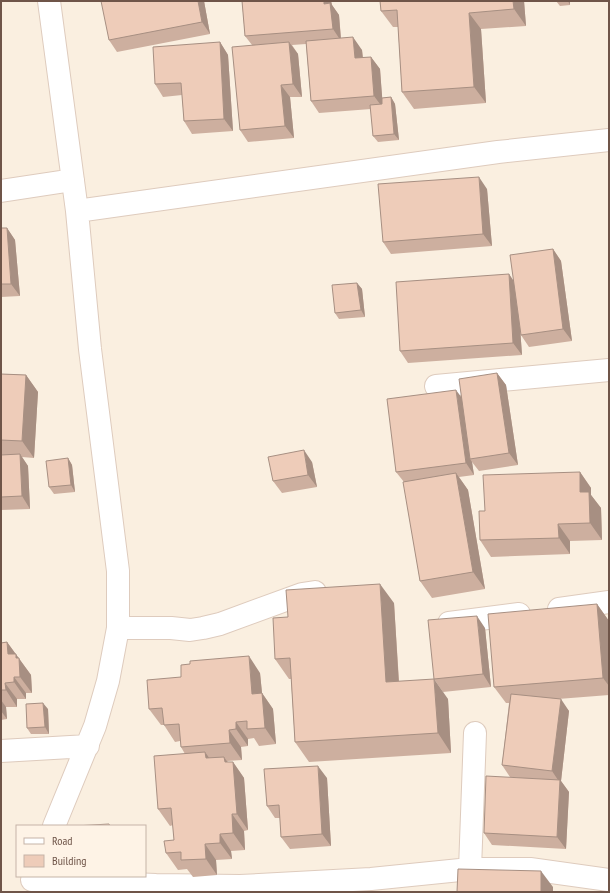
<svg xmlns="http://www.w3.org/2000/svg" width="610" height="893" viewBox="0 0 610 893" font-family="'PT Sans Narrow',sans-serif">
  <rect width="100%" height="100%" fill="#faefe0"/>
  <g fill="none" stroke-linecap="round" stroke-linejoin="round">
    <g stroke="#decbbd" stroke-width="24">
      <path id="minor" d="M49,1L77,211L90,349L118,571V628L108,681L95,726L54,826
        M1,191L73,180
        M77,211L498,152L609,140
        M436,386L609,370
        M559,609L609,602
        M449,623L519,614
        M118,628H171L190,630L203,628L220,624L302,594L315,592
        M1,751L88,746
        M470,869L475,733
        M32,880L156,885L240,886L371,879L470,869H530L609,880"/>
    </g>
    <use href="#minor" stroke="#fff" stroke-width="22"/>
  </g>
  <path fill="#cdaf9f" d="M204,1L210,34L117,52L109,40Z
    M242,1H331L332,5L339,15L341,38L362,50L363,58L371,57L380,69L382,98L391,97L395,104L399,140L378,142L373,136L371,109L319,113L311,101L306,44L292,45L298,54L302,97H290L294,138L248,142L240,130L252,45L245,36Z
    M380,1H524L526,26L481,29L486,103L414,109L402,92L398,27H393L381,11Z
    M556,1H570V5L560,6Z
    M220,42L228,55L233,131L192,134L184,121L182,95L163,97L155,84Z
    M487,189L492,246L391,254L383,242Z
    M1,228H7L15,240L20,296L1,297Z
    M553,249L561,261L572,341L529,347L521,335L520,326L522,355L408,363L400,351L509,274L514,282Z
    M357,283L362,289L365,317L339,319L335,313Z
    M497,373L506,385L518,465L479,471L472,462L474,475L459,477L468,490L485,589L432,598L420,581L404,482L396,472L462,398Z
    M1,374L26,375L38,392L34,458L22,457L28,466L30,509L1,510Z
    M68,458L72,465L75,492L54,494L49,487Z
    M312,462L317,487L282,493L273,481Z
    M580,472L591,488V495L601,508L602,540L570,541V554L491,557L480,540L485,511Z
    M394,603L399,681L448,699L451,753L309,762L295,742L291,679H289L275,659L288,617Z
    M597,604L609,621V695L558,699L569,711L561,781L569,792L566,849L492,845L484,833L519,778L510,777L502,765L509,703H506L494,687Z
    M485,628L491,687L443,692L434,679Z
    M7,642L31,675L32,693H26V699H17V707H6L7,719L1,720V643Z
    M260,673L262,693L273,709L276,744L259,746L254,738L248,739V746L241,747L242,760L227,761L228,762H233L244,778L248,830L244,831L245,850L231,851L232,859L216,860L217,875L193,877L187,869L178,870L166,853L174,840L173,825L170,826L158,809L185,754L181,747L180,741L175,742L164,725H161L149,709Z
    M48,709L49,734H31L27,728Z
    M327,778L331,846L290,849L281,837L280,818H275L267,806Z"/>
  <path fill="#a78f82" d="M198,1H204L210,34L202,22Z
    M324,1H331L332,5L339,15L341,41L333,29L324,4Z
    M513,1H524L526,26L514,9Z
    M568,1H570V5Z
    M469,13L481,29L486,103L474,87Z
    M353,37L362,50L364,71L355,58Z
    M220,42L228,55L233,131L224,119Z
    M289,42L298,54L302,97L293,84Z
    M371,57L380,69L383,108L374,96Z
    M281,85L290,97L294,138L285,126Z
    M391,97L395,104L399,140L394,134Z
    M479,177L487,189L492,246L483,234Z
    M7,228L15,240L20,296L11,284Z
    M553,249L561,261L572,341L563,329Z
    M509,274L517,286L522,355L513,343Z
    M357,283L362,289L365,317L361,310Z
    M497,373L506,385L518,465L509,453Z
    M26,375L38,392L34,458L22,441Z
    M456,390L465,402L470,459L472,462L474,475L466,463Z
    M304,450L312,462L317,487L308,475Z
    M20,454L28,466L30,509L22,496Z
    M68,458L72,465L75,492L71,485Z
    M580,472L591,488V495L601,508L602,540L590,523L580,492Z
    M456,473L468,490L485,589L473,572Z
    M558,524L570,541V554L559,538Z
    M380,584L394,603L400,702L386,682Z
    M597,604L609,621V686L603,678Z
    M477,616L485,628L491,687L483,674Z
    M7,642L31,675L32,693L20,677L8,654Z
    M249,656L260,673L262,693L273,709L276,744L265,728L252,694Z
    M14,677L26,693V699L14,682Z
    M434,679L448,699L451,753L438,733Z
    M5,683L17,699V707L6,690Z
    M561,699L569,711L561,781L569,792L566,849L557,837L560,783L552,771Z
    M1,700L6,707L7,719L1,711Z
    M43,703L48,709L49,734L45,727Z
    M236,722L248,739V746L236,729Z
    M229,730L241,747L242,760L230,743Z
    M205,752L217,769L206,758Z
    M224,757L233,770V762L244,778L248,830L237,814Z
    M318,766L327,778L331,846L322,834Z
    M232,814L244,831L245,850L233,833Z
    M220,834L231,851L232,859L220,843Z
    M205,844L216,860L217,875L206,859Z
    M541,871L553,887V892H541Z"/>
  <path fill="#eeccb9" stroke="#a78f82" d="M101,1H198L202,22L109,40Z
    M242,1H324V4L330,3L333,29L245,36Z
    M380,1H513L514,9L469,13L474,87L402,92L397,10L381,11Z
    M353,37L355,58L371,57L374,96L311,101L306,41Z
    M220,42L224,119L184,121L181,83L155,84L153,47Z
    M289,42L293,84L281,85L285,126L240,130L232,47Z
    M391,97L394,134L373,136L370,105L382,104V98Z
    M479,177L483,234L383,242L378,184Z
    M1,228H7L11,284H1Z
    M553,249L563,329L521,335L510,255Z
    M509,274L513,343L400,351L396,282Z
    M357,283L361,310L335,313L332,285Z
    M497,373L509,453L470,459L459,379Z
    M1,374L26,375L22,441L1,440Z
    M456,390L466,463L396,472L387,399Z
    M304,450L308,475L273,481L268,457Z
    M20,454L22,496L1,497V455Z
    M68,458L71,485L49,487L46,461Z
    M580,472V492H589L590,523L558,524L559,538L480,540L479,511H485L483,475Z
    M456,473L473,572L420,581L403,482Z
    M380,584L386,682L434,679L438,733L295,742L290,658L275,659L273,618L288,617L286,590Z
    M597,604L603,678L494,687L488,614Z
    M477,616L483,674L434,679L428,620Z
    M7,642L8,654H16V658H19L20,677H14V682L5,683L6,690H1V643Z
    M249,656L252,694L262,693L265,728L247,729V721L236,722V729L229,730L230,743L181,747L179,724L164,725L162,708L149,709L147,680L181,677V665L190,664V661Z
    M511,694L561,699L552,771L502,765Z
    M43,703L45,727L27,728L26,704Z
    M205,752L206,758L224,757L225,762H233L237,814H232L233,833L220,834V843L205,844L206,859L181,860V852L166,853L164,841L174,840L171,808L158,809L154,756Z
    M318,766L322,834L281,837L279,805L267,806L264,769Z
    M486,776L560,780L557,837L484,833Z
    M109,824L110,826H75Z
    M458,869L541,871V892H457Z"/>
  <rect width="610" height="893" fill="none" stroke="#6f5549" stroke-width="4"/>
  <rect x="16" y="825" width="130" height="52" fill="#fef3e6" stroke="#c5b4a7"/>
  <rect x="24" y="838" width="20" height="6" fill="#ffffff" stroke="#c5b4a7"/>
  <text x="52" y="845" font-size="12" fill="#6f5549">Road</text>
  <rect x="24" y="855" width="20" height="12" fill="#eeccb9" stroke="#c5b4a7"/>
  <text x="52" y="865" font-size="12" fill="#6f5549">Building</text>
</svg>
